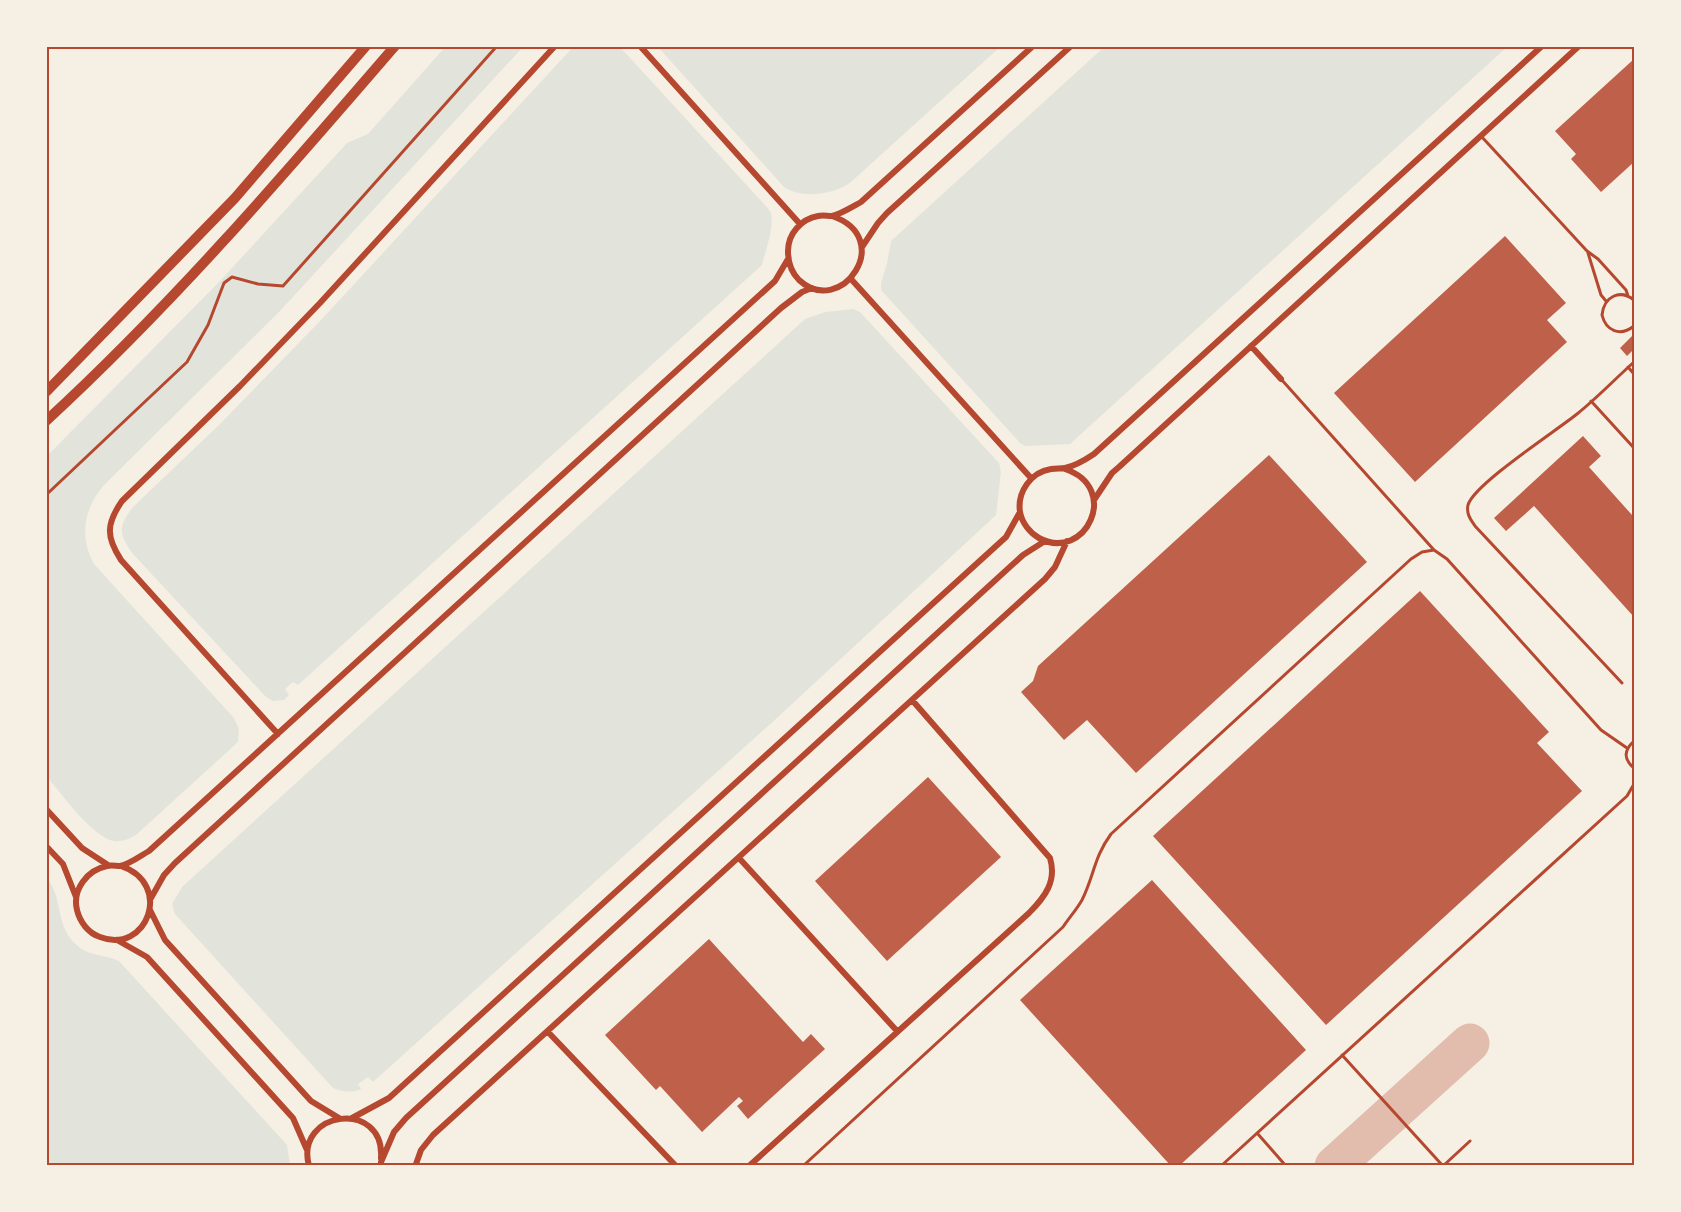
<svg xmlns="http://www.w3.org/2000/svg" width="1681" height="1212" viewBox="0 0 1681 1212" font-family="'Times New Roman',serif">
  <rect width="100%" height="100%" fill="#f6efe4"/>
  <path fill="#e2e4dc" d="M445,47H523L280,311L103,486C84,509 79,537 94,564L234,718L239,729L238,742L136,835C129,839 122,842 114,841C93,838 61,793 47,777L46,457L220,281L347,143L368,134Z
    M573,47H620L763,203C765,205 768,208 770,211C776,223 765,252 762,265L298,685L293,682L285,689L289,695L284,700L273,701L266,697L133,554C118,533 118,526 134,506L220,424L322,319Z
    M658,47H1000L851,182C834,195 802,199 784,187Z
    M1104,47H1507L1070,444L1025,446L1020,443L881,290V283L887,263L891,241Z
    M853,309L860,312L999,463L1001,472L996,515L778,717L373,1082L368,1077L358,1084L361,1089C352,1093 342,1092 333,1088L175,914L172,904L182,887L805,319L825,312Z
    M47,879C65,900 53,926 79,947C90,956 106,955 119,961L287,1145L290,1165H47Z"/>
  <g fill="none" stroke-linecap="round" stroke-linejoin="round">
    <path stroke="#e2bdae" stroke-width="39" d="M1334,1166L1470,1043"/>
  </g>
  <path fill="#bf614a" d="M1634,59V162L1601,192L1571,159L1576,154L1555,131Z
    M1505,236L1566,303L1547,320L1567,342L1415,482L1334,393Z
    M1634,334V349L1627,356L1620,348Z
    M1583,436L1601,456L1589,467L1632,515L1634,513V617L1534,506L1506,531L1494,518Z
    M1269,455L1367,562L1136,773L1087,720L1064,740L1021,692L1033,681L1038,666Z
    M1420,591L1549,732L1537,743L1582,791L1326,1025L1153,836Z
    M928,777L1001,857L887,961L815,881Z
    M1152,880L1306,1050L1179,1166H1171L1020,1000Z
    M709,939L803,1042L811,1034L825,1049L748,1119L737,1106L743,1101L739,1097L702,1132L660,1086L656,1090L605,1035Z"/>
  <g fill="none" stroke-linecap="round" stroke-linejoin="round">
    <path stroke="#b5482f" stroke-width="3" d="M46,495L187,362L208,325L224,283L232,277L258,284L283,286L497,46"/>
    <path stroke="#b5482f" stroke-width="3" d="M1481,136L1587,251L1598,259L1626,290L1628,296
      M1588,253L1601,295L1606,301
      M1634,300C1620,289 1604,296 1602,315C1606,331 1620,337 1634,326
      M1628,367L1634,374
      M1281,379L1434,550L1447,559L1601,730L1627,748
      M1591,401L1634,448
      M1622,683L1475,526C1471,520 1466,514 1468,505C1474,484 1556,431 1577,414C1597,398 1615,379 1634,362
      M1634,741C1624,750 1623,759 1634,768
      M1342,1055L1443,1166
      M1257,1133L1286,1166
      M803,1166L1063,927C1069,918 1077,909 1082,900C1094,876 1094,857 1111,834L1411,559L1422,552L1434,550
      M1221,1166L1627,796L1634,784
      M1443,1166L1470,1141"/>
    <path stroke="#b5482f" stroke-width="6" d="M640,46L800,224
      M832,216C897,238 841,319 799,280C791,272 788,262 788,251C788,234 801,219 818,216C822,215 827,216 832,216C841,214 852,207 861,202L1033,46
      M862,247L878,223L887,213L1071,46
      M851,279L1031,478
      M1251,346L1281,379
      M1065,469C1122,488 1085,563 1039,538C1030,533 1022,523 1020,512C1017,492 1031,472 1051,469C1056,468 1061,469 1065,468C1075,466 1085,460 1094,454L1542,46
      M1094,500L1112,473L1119,467L1579,46
      M278,734L121,560C106,537 106,524 122,501L240,386L320,303L555,46
      M46,809L82,848L108,865
      M46,846L63,864L76,897
      M739,858L897,1031
      M121,866C174,884 147,955 100,937C88,933 80,922 77,910C72,890 87,870 107,866C111,865 116,866 120,866C130,864 140,856 149,851L775,281L788,259
      M151,898L164,875L175,863L781,308L802,292L812,288
      M150,910L165,940L311,1101L339,1118
      M117,940L147,957L293,1118L307,1150
      M548,1032L676,1166
      M352,1118L389,1098L1006,537L1020,512
      M381,1162L394,1132L406,1118L1023,555L1045,541
      M416,1164L421,1150L433,1135L1045,579L1055,567L1067,541
      M309,1166C294,1110 385,1099 381,1158
      M749,1166L1029,913C1045,897 1057,881 1050,858L912,700"/>
    <path stroke="#b5482f" stroke-width="10" d="M46,392L235,198L366,46
      M46,421C172,305 283,176 395,46"/>
  </g>
  <rect width="1681" height="1212" fill="none" stroke="#f6efe4" stroke-width="96"/>
  <rect x="48" y="48" width="1585" height="1116" fill="none" stroke="#b5482f" stroke-width="2"/>
</svg>
